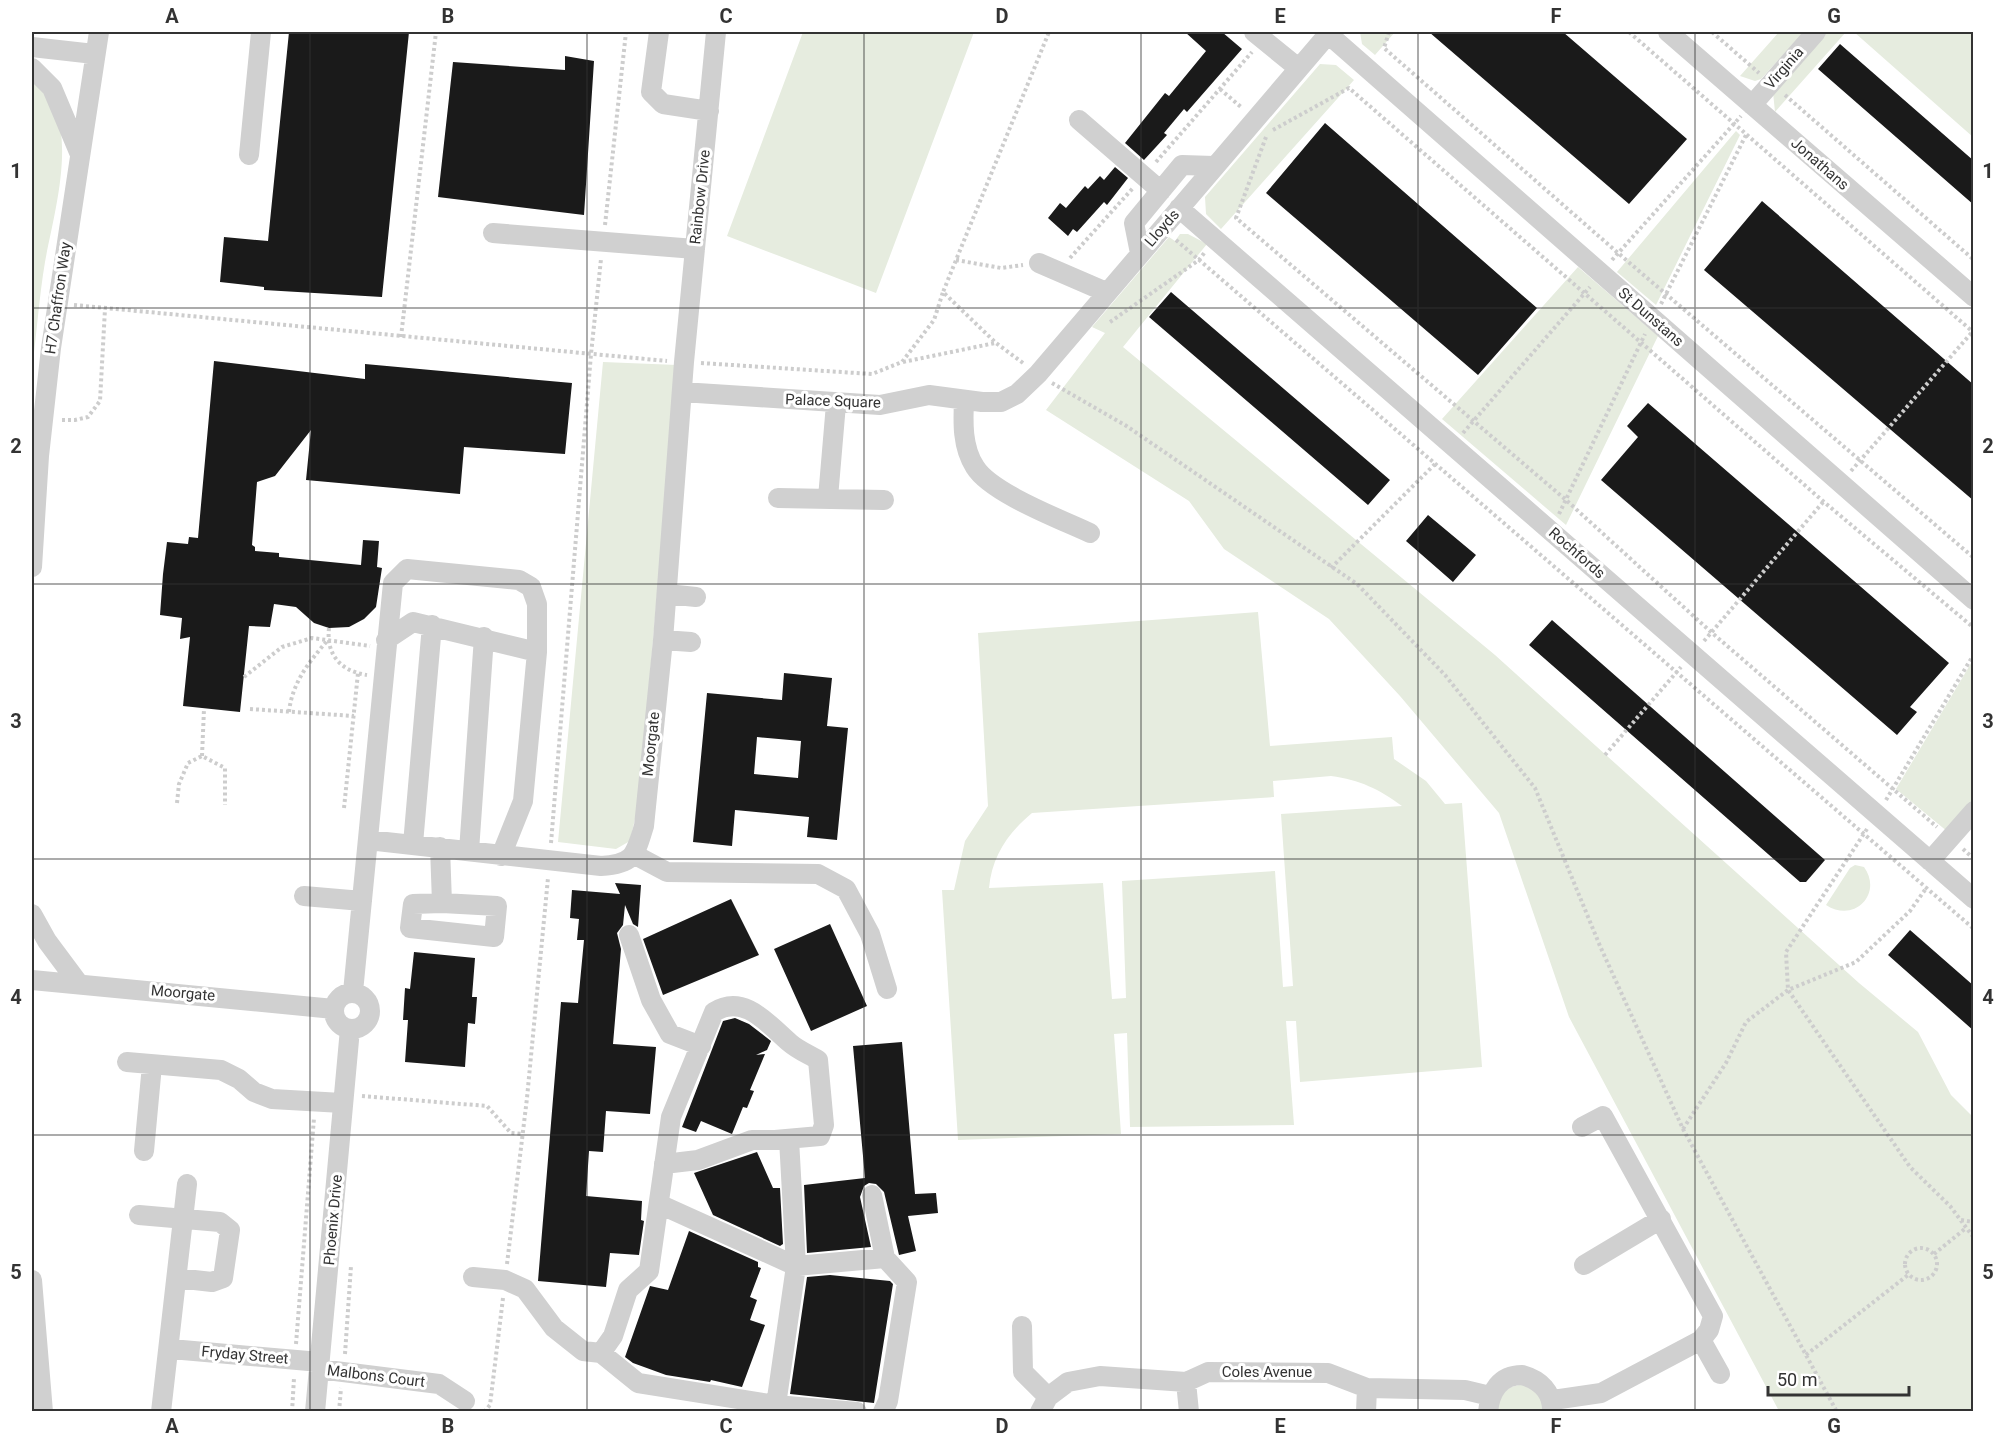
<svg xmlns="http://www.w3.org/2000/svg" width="2005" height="1443" viewBox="0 0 2005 1443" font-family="Roboto,sans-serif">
  <rect width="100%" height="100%" fill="#fff"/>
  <path fill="#e6ecdf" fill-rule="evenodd" d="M803,32H974L876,293L727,236Z
    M1360,32H1395L1375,55L1362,44Z
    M1779,32H1804L1761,79L1755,81L1740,76Z
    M1825,32H1846L1775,112L1773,92Z
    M1854,32H1973V137Z
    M1320,64L1336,65L1354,80L1221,229L1206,214L1205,197Z
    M32,75C84,116 55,207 45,262C39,297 37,333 32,368Z
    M1736,131L1740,135L1656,305L1617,272Z
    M1180,234H1188L1207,244L1123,347L1495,655L1859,983L1918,1032L1951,1095L1973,1117V1411H1779L1569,1017L1499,813L1400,696L1329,619L1224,549L1189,501L1046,410L1105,333L1092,327L1169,237L1175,241Z
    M1578,267L1658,336L1566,525L1442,419Z
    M603,362L677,365L639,801L630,841L616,849L558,842Z
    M1258,612L1270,746L1392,737L1394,759L1426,781L1445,804L1462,803L1482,1067L1300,1082L1296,1021H1286L1294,1125L1130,1127L1127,1033L1114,1034L1121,1134L958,1140L942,890H954L965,841L988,806L978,633ZM1331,776C1360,780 1379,789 1402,806L1281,814L1293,986L1283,987L1275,871L1122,881L1126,998L1112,999L1103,883L989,888C992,856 1008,833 1032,813L1274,797L1273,781Z
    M1973,660V803L1948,832L1896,789Z
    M1855,865L1864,867C1883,893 1855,924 1826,905L1850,868Z
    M1526,1384L1540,1394L1544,1411L1496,1412C1499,1392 1507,1386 1526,1384Z"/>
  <path fill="#1a1a1a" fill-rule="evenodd" d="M289,32H409L382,297L264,290V287L220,282L224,237L268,241Z
    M1185,32H1222L1242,49L1187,112L1184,109L1164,133L1167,135L1144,160L1125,143L1165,93L1169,96L1206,51Z
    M1429,32H1563L1687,139L1629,204Z
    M1840,44L1974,161V205L1818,69Z
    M565,56L594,61L584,215L438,197L453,62L565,70Z
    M1325,123L1537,308L1478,375L1266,193Z
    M1115,167L1128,178L1107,205L1104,202L1077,232L1073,229L1068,236L1048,218L1060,203L1066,208L1085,186L1088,189L1100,176L1104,180Z
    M1762,201L1974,385V501L1704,270Z
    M1171,292L1390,480L1368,505L1149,317Z
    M214,361L365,379V364L572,383L565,454L464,447L460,494L306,480L311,430L275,476L257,482L252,545L255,547V551L279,553V557L361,565L363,540L379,541L377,567L382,568L376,607L364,619L349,627L329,628L314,623L296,607L274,604L270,627L249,626L240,712L183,706L190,637L180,639L182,618L160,615L163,574L167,542L188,544L189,537L198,538Z
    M1648,403L1949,663L1910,707L1917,712L1897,735L1601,480L1638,437L1627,426Z
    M1428,515L1476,555L1453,582L1406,541Z
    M1552,620L1825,860L1806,882H1800L1529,645Z
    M784,673L832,678L827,726L848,728L837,840L807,837L809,817L735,810L732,846L693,842L707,693L782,700ZM757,737L801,741L798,778L754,774Z
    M615,883L641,885L638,927L633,924L625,905L623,925L617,933L621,949L613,1044L656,1047L650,1114L606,1111L603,1152L589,1151L586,1196L642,1201L641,1220L644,1221L639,1255L610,1253L606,1287L538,1281L561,1002L578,1003L584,940H577L579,919L570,918L572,890L620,894Z
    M731,899L759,955L663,995L643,939Z
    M830,924L867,1006L811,1031L774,949Z
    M1910,930L1974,986V1031L1888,955Z
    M414,952L475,958L472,997H477L475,1024L468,1023L465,1067L405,1062L408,1020H403L405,988L410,989Z
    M735,1018L749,1024L771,1041L767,1050L756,1055L765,1054L750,1090L754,1091L747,1108L743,1107L732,1134L701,1121L696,1132L682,1127L723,1021Z
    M902,1042L915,1194L936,1193L938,1213L908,1216L916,1251L899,1255L884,1192L876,1184L869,1183L864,1186L860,1197L871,1247L807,1253L804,1185L865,1178L853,1046Z
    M757,1152L773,1188H780L783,1244L780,1246L713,1215L694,1173Z
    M689,1231L758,1262V1267L761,1268L750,1297L757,1300L750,1320L765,1325L742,1387L711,1380L710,1382L666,1375L633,1363L625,1357L650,1286L668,1290Z
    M830,1275L890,1281L893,1284L874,1403L790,1394L807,1277Z"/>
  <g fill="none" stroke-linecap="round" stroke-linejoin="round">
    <path stroke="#cdcdcd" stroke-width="4" stroke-dasharray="3 3" stroke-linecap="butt" d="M1389,32L1384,48L1618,253L1974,558
      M1629,32L1973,332
      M1712,32L1759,73
      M1973,32H1974
      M1220,89L1241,107
      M1785,95L1974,260
      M1273,130L1349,88L1824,502L1974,628
      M1266,137L1236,218L1566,500L1711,632L1937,827
      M1156,162L1252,52
      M605,225L626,32
      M1176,240L1974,929
      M1070,258L1133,188
      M956,260L1001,268L1023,265
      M1612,260L1741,116
      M1661,304L1746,135
      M74,305L667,361
      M1110,322L1199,260L1205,252
      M401,337L436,32
      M903,362L995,343
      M701,363L872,374L902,362L934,320L943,292
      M1023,363L996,343L943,292L1049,32
      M1052,383L1125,425L1357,584L1445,675L1535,788L1600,946L1683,1129L1837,1412
      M62,420H75L88,417L100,401L105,309
      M1463,433L1590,287
      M1851,471L1974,330
      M1559,514L1645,334
      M1331,568L1436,463
      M329,628C326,654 340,671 367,675
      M1704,641L1824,501
      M244,677L282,647L312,638L370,646
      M250,709L354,716
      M289,712C292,683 309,662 327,641
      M1605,755L1681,667
      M202,756L204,709
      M1886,800L1974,654
      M177,803L179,784L188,763L202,756L225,768V805
      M344,808L358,673
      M1867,829L1786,952L1788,990L1910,1167L1950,1206L1974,1238
      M551,843L591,354L601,259
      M1963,849L1974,859
      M362,1096L487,1106L511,1133L522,1134
      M1683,1129L1726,1063L1746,1022L1788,990L1856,962L1910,911L1927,887
      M1961,1220L1974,1222
      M1905 1264a16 16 0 1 1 32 0a16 16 0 1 1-32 0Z
      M1934,1254L1966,1228
      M507,1264L527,1098L548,878
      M296,1344L314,1118
      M345,1354L351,1266
      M1806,1355L1908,1275
      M292,1412L294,1378
      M339,1412L341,1388
      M484,1412L490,1405L503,1298"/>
    <path stroke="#d0d0d0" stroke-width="20" d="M659,32L651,92L663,104L709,111
      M1254,32L1297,67
      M1668,32L1974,297
      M1328,34L1974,600
      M32,47L94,54
      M32,68L52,88L79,152
      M1752,105L1816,32
      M1079,120L1161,191
      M249,155L261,32
      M1179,208L1974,899
      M493,233L695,249
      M1140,253L1134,223L1182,165L1214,166
      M1039,263L1106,292
      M682,392L880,405L929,395L982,402H1001L1017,394L1038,374L1330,32
      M964,400C963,422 962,447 975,467C991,493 1060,519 1090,533
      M778,498L884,500
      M828,498L836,404
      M32,567L39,456L51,348L99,32
      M667,594L696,597
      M386,640L413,622L537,652
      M663,640L691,642
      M368,840L601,866C634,864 635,855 644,826L663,640L684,362L716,32
      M413,844L432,625
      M440,847L442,903L497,906L494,937L410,928L413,904L442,903
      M469,851L484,637
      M635,855L667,872L818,874L846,889L870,934L887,989
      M1930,861L1974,811
      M304,896L362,901
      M32,914L47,941L79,984
      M629,935L651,1000L670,1034L701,1046
      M32,980L334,1009
      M353,992L393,583L407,569L519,580L531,587L537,604V652L523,801L501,856
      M334 1011a18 18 0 1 1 36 0a18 18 0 1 1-36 0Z
      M127,1062L221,1070L239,1079L254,1092L272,1099L342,1103
      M144,1151L152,1065
      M872,1195L885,1258L907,1282L888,1401L883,1412
      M659,1204L796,1266L885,1258
      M139,1215L220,1222L230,1230L223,1278L212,1282L177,1278
      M1584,1265L1661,1219
      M473,1277L505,1280L525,1289L554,1328L583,1351L601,1353L613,1336L628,1290L649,1271L671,1117L714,1012C744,993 768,1024 790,1043C798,1050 808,1054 818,1060L824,1125L820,1136L775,1140H752L698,1160L664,1164
      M32,1280L43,1412
      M1022,1326L1023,1372L1048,1397
      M1701,1340L1720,1374
      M171,1349L320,1362
      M601,1353L638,1383L776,1405L857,1412
      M319,1369L439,1384L465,1401
      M1186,1382L1189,1412
      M1553,1400L1601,1393L1701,1340L1709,1330L1713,1316L1603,1116L1582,1127
      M776,1405L796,1266L789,1139
      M161,1412L187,1184
      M315,1412L350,1029
      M1040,1412L1048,1397L1068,1382L1100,1376L1186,1382L1208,1372L1328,1373L1367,1388L1465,1390L1490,1396
      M1366,1412L1367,1388
      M1488,1412C1490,1391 1500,1375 1522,1375C1540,1380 1553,1392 1552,1412"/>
  </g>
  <path fill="none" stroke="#333" stroke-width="1.5" stroke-opacity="0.55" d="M310,32V1412M587,32V1412M864,32V1412M1141,32V1412M1418,32V1412M1695,32V1412M32,308H1974M32,584H1974M32,859H1974M32,1135H1974"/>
  <g text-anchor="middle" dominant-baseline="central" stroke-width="6" stroke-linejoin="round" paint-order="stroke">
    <g font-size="15" fill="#333" stroke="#fff">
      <text transform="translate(1784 68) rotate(-49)">Virginia</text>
      <text transform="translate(1820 164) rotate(41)">Jonathans</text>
      <text transform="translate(700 197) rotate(-84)">Rainbow Drive</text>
      <text transform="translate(1162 228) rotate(-49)">Lloyds</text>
      <text transform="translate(58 298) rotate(-82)">H7 Chaffron Way</text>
      <text transform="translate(1651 317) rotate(41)">St Dunstans</text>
      <text transform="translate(833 401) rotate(2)">Palace Square</text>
      <text transform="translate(1577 553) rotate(41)">Rochfords</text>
      <text transform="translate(651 744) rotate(-84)">Moorgate</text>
      <text transform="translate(183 993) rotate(5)">Moorgate</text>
      <text transform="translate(333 1220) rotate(-85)">Phoenix Drive</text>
      <text transform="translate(245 1355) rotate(5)">Fryday Street</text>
      <text x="1267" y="1372">Coles Avenue</text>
      <text transform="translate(376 1376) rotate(7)">Malbons Court</text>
    </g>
  </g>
  <rect width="2005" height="1443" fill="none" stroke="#ffffff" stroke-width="66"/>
  <path d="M1768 1386v9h141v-9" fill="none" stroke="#333333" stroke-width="3"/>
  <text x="1777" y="1386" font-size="18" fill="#333333" stroke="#ffffff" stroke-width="4.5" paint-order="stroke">50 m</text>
  <rect x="33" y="33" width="1939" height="1377" fill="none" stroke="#333" stroke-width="2"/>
  <g font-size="20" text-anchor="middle" font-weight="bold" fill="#333">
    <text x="172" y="23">A</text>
    <text x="448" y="23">B</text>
    <text x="726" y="23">C</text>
    <text x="1002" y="23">D</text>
    <text x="1280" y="23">E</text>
    <text x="1556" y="23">F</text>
    <text x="1834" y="23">G</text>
    <text x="16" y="178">1</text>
    <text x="1988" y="178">1</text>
    <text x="16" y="453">2</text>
    <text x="1988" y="453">2</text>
    <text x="16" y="728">3</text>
    <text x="1988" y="728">3</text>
    <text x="16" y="1004">4</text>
    <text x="1988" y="1004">4</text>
    <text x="16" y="1279">5</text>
    <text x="1988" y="1279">5</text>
    <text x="172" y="1433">A</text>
    <text x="448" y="1433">B</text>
    <text x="726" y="1433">C</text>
    <text x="1002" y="1433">D</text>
    <text x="1280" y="1433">E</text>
    <text x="1556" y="1433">F</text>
    <text x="1834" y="1433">G</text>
  </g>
</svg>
